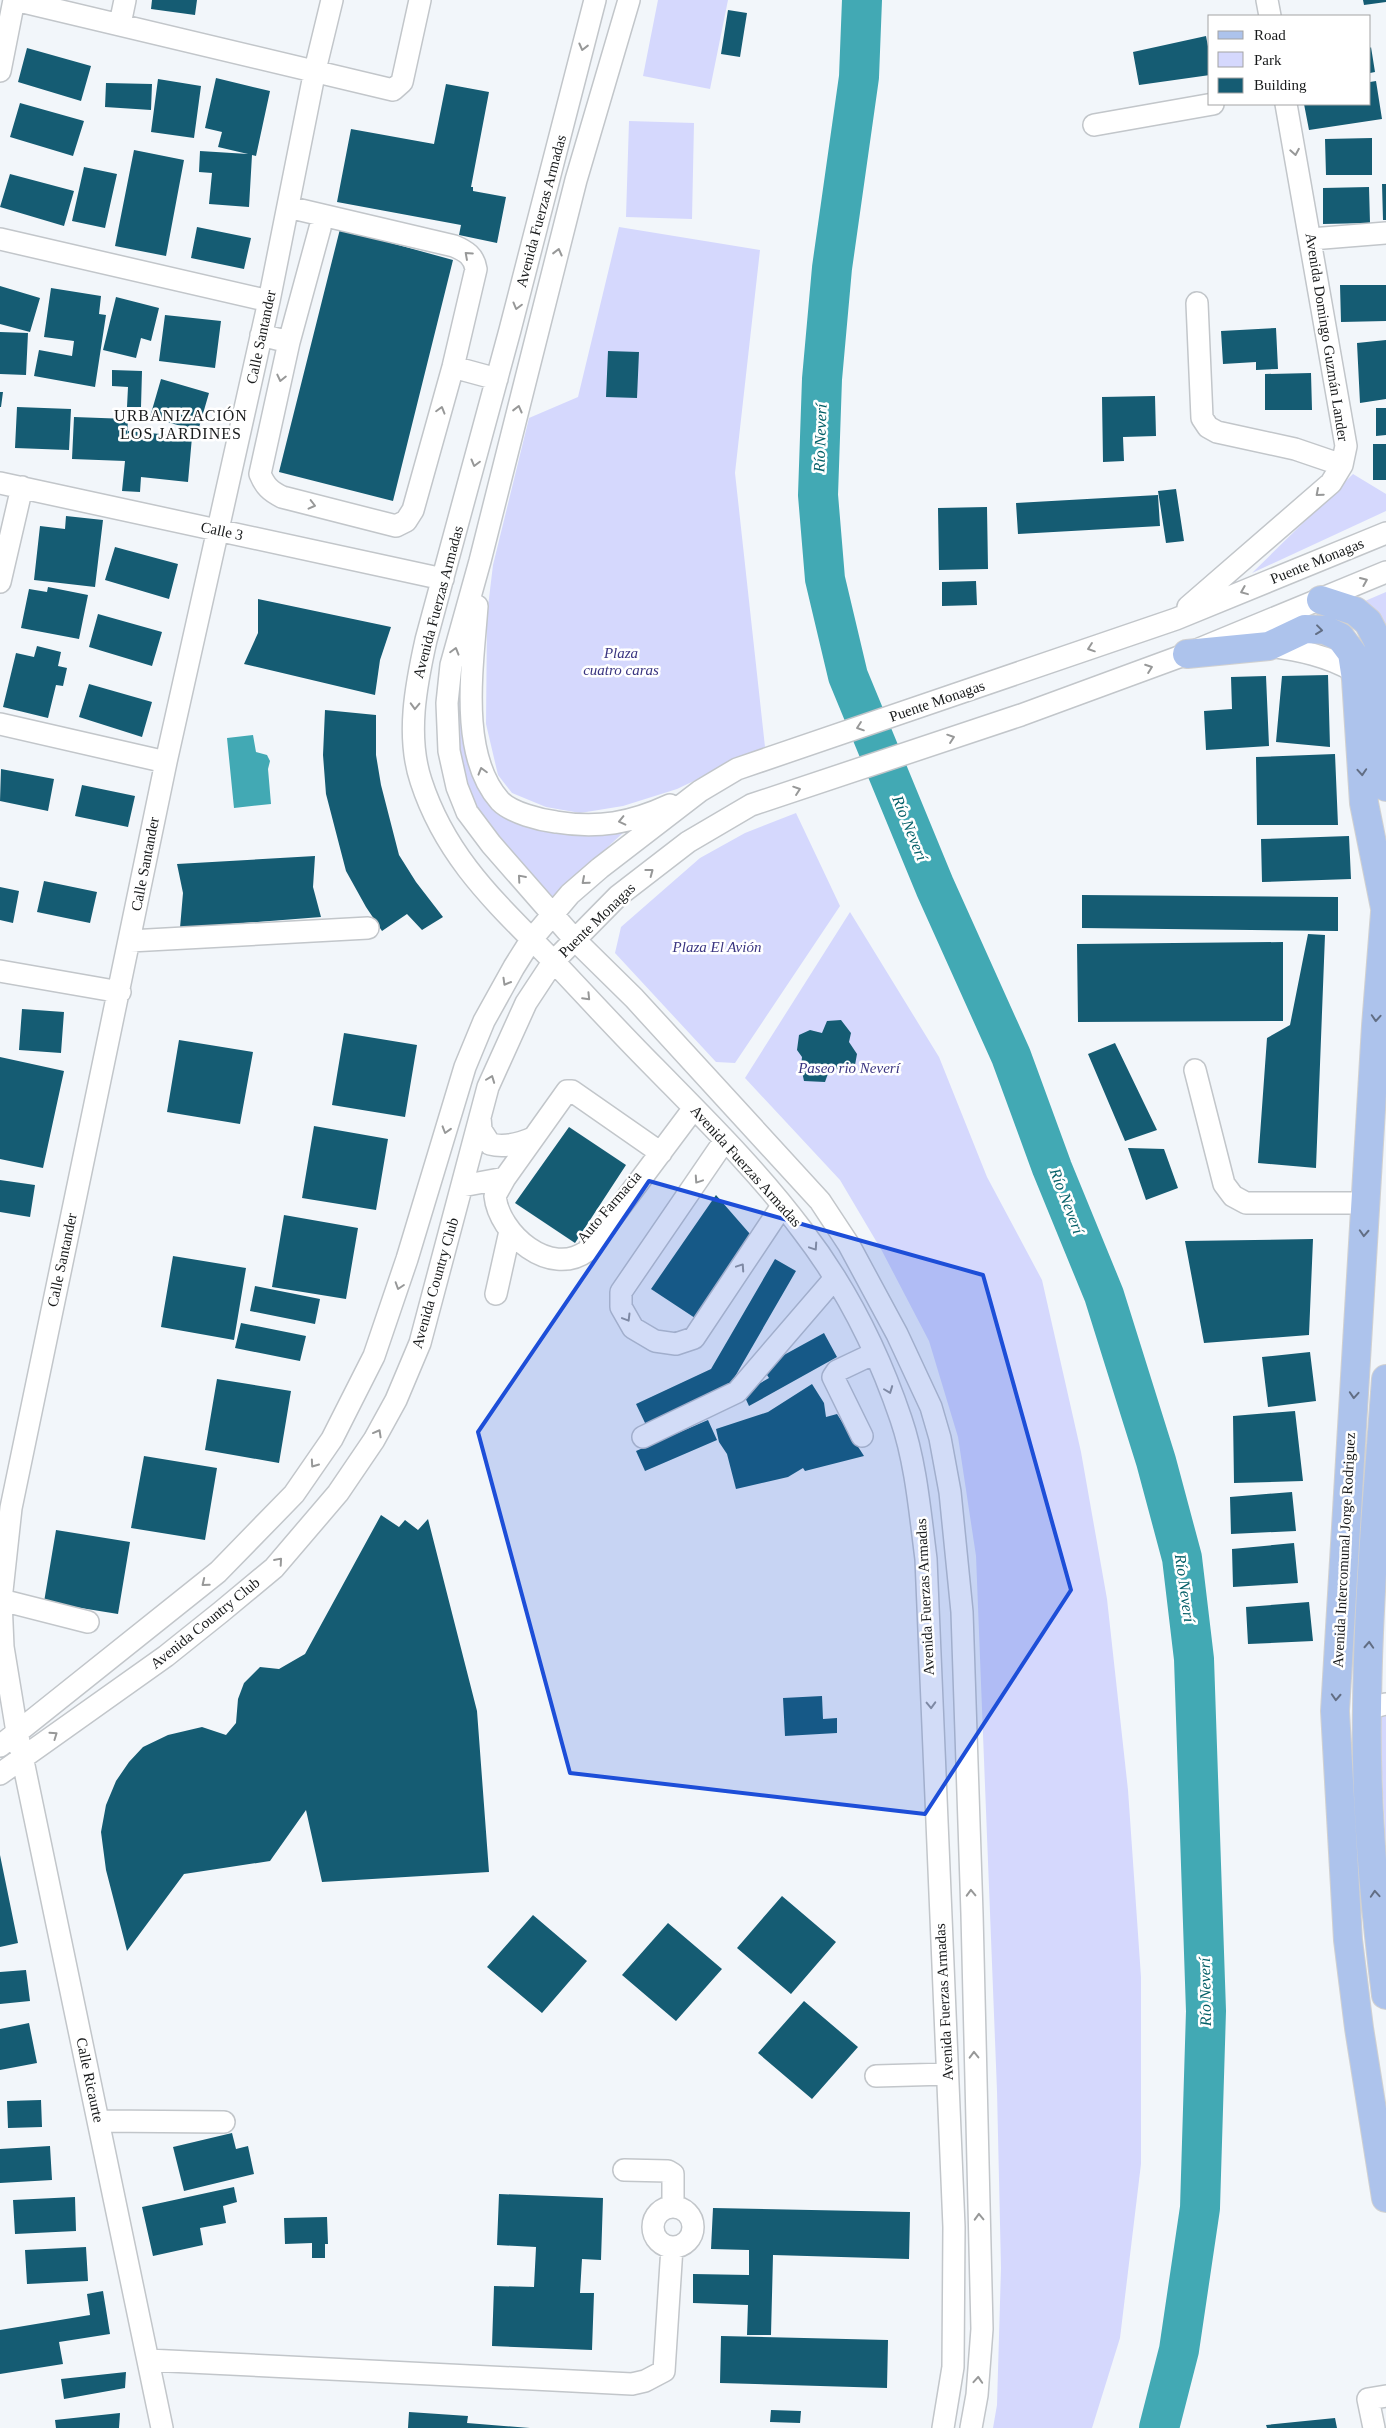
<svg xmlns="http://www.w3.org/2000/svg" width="1386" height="2428" viewBox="0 0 1386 2428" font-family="Georgia,serif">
  <rect width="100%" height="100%" fill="#f2f6fa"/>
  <path fill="#d5d8fd" d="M658,0H728L710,89L643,76Z
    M629,121L694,123L692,219L626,217Z
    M619,227L760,250L735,473L765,747L677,789L623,806L580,813L546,807L512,793L498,775L486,724L487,615L493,565L529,418L578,397Z
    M1353,474L1386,494V511L1252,573Z
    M1386,592V648L1365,601Z
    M462,670L474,775L555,832H624L549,901L476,813C456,762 453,724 462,670Z
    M796,813L840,906L735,1063L716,1062L615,953L621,927L700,858L745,833Z
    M850,912L939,1057L987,1177L1042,1280L1081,1452L1107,1599L1128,1790L1141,1977V2164L1120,2338L1092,2428H993L997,2405L1001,2268L997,2091L976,1556L958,1437L929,1341L882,1251L840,1180L745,1078Z
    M1386,1716V1849L1379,1718Z"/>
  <path fill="#42a9b4" d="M253,735L256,752L267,755L270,761L268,769L271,804L234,808L227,738Z"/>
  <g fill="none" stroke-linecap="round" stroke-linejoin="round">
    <path stroke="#42a9b4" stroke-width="40" d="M862,0L859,77L832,268L822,379L818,495L825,579L848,676L935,887L1011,1056L1052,1168L1104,1295L1156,1461L1182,1558L1194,1659L1206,2011L1200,2208L1179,2350L1159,2428"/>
  </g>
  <path fill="#155c73" d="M152,0H197L195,15L151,9Z
    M1363,0H1386V2L1364,5Z
    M728,10L747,13L740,57L721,54Z
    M1206,36L1210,57V75L1139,85L1133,52Z
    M1371,47L1375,72L1370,73V48Z
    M27,48L91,66L81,101L18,82Z
    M216,78L270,91L256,156L252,155L249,207L209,204L212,173L199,172L200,151L248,154L218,147L222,132L205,128Z
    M158,79L201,86L194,138L151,132Z
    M1376,81L1382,119L1309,130L1304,104H1370V82Z
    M106,83L152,84L151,110L105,107Z
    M446,84L489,92L471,187H473V191L506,197L497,243L459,235L461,225L337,202L351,129L434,144Z
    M20,103L84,121L73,156L10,137Z
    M1372,138V175H1326L1325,139Z
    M134,150L184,160L166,256L115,246Z
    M84,167L117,174L105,228L72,221Z
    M10,174L74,191L64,226L0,207Z
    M1382,184H1386V220H1383Z
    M1369,187L1370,223L1323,224V188Z
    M197,227L251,238L244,269L191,258Z
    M340,229L453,260L393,501L279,472Z
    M1340,285H1386V321L1341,322Z
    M0,286L40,298L30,332L0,324Z
    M51,288L101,296L99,314L106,315L95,387L34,376L39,350L72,356L74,341L44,337Z
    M116,297L159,308L151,341L141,338L136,358L103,350Z
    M165,315L221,321L215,368L159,361Z
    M1276,328L1278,369L1256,370V362L1223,364L1221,331Z
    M0,332L28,333L26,375L0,374Z
    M1386,340V399L1360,403L1357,343Z
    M608,351L639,352L637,398L606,397Z
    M112,370L142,371L141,407H127L128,387L112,386Z
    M1311,373L1312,410H1265V374Z
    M161,379L209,393L198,431L150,417Z
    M0,392H3L1,407H0Z
    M1155,396L1156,436L1123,437L1124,461L1103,462L1102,397Z
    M17,407L71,409L69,450L15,448Z
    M1376,408H1386V435L1376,436Z
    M74,417L128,419L127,437L128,431L192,437L188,482L141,477L140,492L122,491L125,461L72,459Z
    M1373,444H1386V480H1373Z
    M1176,489L1184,541L1166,543L1158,491Z
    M1158,495L1160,526L1018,534L1016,503Z
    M987,507L988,569L939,570L938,508Z
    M66,516L103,520L95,587L34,580L40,526L65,529Z
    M115,547L178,564L169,599L105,580Z
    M976,581L977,605L942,606V582Z
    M48,587L88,595L79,639L21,628L29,589L47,592Z
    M258,599L391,627L380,660L375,695L244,664L258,633Z
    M98,614L162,632L152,666L89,647Z
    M37,646L61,652L58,666L67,668L63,686L56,685L48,718L3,707L16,653L34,657Z
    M1328,675L1330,747L1276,742L1282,676Z
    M1266,676L1269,746L1206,750L1204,711L1232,709L1231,677Z
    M89,684L152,702L142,737L79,717Z
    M325,710L376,715V755L381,785L399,855L416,882L443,917L422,930L407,914L382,931L366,907L346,871L326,794L323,755Z
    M1335,754L1338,825H1257L1256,757Z
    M1,769L54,779L48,811L0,801Z
    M82,785L135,796L128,827L75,816Z
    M1349,836L1351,879L1262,882L1261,839Z
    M315,856L313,887L321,917L180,928L183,893L177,864Z
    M44,881L97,892L90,923L37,912Z
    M0,887L19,891L13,923L0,920Z
    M1082,895L1338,897V931L1082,928Z
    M1308,934L1325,935L1316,1168L1258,1163L1267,1038L1290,1025Z
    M1283,942V1021L1078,1022L1077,944Z
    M22,1009L64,1012L61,1053L19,1050Z
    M841,1020L851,1033L849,1042L857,1054L855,1065L846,1071L830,1068L825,1082L804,1081L801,1067L802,1057L797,1050L799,1035L810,1030L822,1033L827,1021Z
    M344,1033L417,1045L405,1117L332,1105Z
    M179,1040L253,1052L240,1124L167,1112Z
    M1115,1043L1157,1130L1125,1141L1088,1054Z
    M0,1057L64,1071L43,1168L0,1159Z
    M314,1126L388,1139L376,1210L302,1198Z
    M569,1127L626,1165L575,1243L515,1203Z
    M1128,1148L1164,1149L1178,1188L1146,1200Z
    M0,1180L35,1185L30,1217L0,1212Z
    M716,1195L750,1234L695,1318L651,1289Z
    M284,1215L358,1228L346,1299L272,1287Z
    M1313,1239L1309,1335L1204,1343L1185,1241Z
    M173,1256L246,1268L234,1340L161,1327Z
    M775,1259L796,1271L729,1387L646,1425L636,1404L711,1369Z
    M255,1286L320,1299L315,1324L250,1311Z
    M241,1323L306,1336L300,1361L235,1348Z
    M824,1333L837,1357L749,1406L743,1393L769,1378L762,1367Z
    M1310,1352L1316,1401L1268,1407L1262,1357Z
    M217,1379L291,1391L279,1463L205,1450Z
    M812,1384L824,1403L826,1417L837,1414L864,1456L805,1471L803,1468L788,1477L736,1489L727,1454L719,1442L716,1429L768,1412Z
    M1295,1411L1303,1481L1234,1483L1233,1416Z
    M708,1420L717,1440L645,1471L636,1451Z
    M144,1456L217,1468L205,1540L131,1528Z
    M1292,1492L1296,1531L1231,1534L1230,1497Z
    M381,1515L399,1527L405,1520L418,1530L428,1519L477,1711L489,1872L322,1882L306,1810L270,1861L184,1874L127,1951L106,1870L101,1832L106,1805L116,1781L129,1762L143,1747L168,1735L202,1727L226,1735L236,1723L238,1699L244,1683L260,1667L279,1669L305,1654Z
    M56,1530L130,1542L118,1614L44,1602Z
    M1294,1543L1298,1583L1233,1587L1232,1549Z
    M1309,1602L1313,1641L1248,1644L1246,1607Z
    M822,1696L823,1719L837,1718V1733L785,1736L783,1698Z
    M0,1855L18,1943L0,1947Z
    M782,1896L836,1942L791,1994L737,1948Z
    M533,1915L587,1961L542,2013L487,1967Z
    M668,1923L722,1969L676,2021L622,1975Z
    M26,1970L30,2001L0,2004V1972Z
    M804,2001L858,2047L812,2099L758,2053Z
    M29,2023L37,2063L0,2070V2029Z
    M41,2100L42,2127L8,2128L7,2101Z
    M232,2133L236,2149L248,2146L254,2174L184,2191L173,2147Z
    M50,2146L52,2180L0,2183V2149Z
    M234,2187L237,2202L223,2206L226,2223L200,2228L203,2245L153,2256L142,2207Z
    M499,2194L603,2198L601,2260L582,2259L580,2293H594L592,2350L492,2346L494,2286L534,2287L536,2247L497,2245Z
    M75,2197L76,2231L15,2234L13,2200Z
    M713,2208L910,2212L909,2259L773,2255L771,2335H747L748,2305L693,2303V2274L749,2275V2250L711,2249Z
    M327,2217L328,2244H325V2258H312V2243L285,2244L284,2218Z
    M86,2247L88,2281L27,2284L25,2250Z
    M103,2291L110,2334L59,2342L63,2364L0,2374V2330L90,2315L87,2294Z
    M721,2336L888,2340L887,2388L720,2383Z
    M126,2372L125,2388L64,2399L61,2379Z
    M771,2410L801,2411L800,2423L770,2422Z
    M409,2412L468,2416L467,2423L530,2428H408Z
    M120,2413L119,2428H56L55,2420Z
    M1335,2418L1337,2428H1267L1266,2425Z"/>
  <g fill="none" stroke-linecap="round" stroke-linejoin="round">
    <g stroke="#c2c6ca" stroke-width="24">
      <path id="minor" d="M15,0L393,90L402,82L420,0
        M595,0L510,330L426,640C416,685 406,736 421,781C447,861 500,906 556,964C589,999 621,1034 655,1068C705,1119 759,1172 802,1230C846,1287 878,1351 901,1419C916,1463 920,1513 926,1559L954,2227L953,2367L943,2428
        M629,0L576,180L480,561L451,665L447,703L449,751L457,787L467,812L491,844L575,940L634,998L820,1201L849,1245L897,1334L931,1407L940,1438L950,1492L962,1612L972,1914L982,2329L977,2395L971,2428
        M1267,0L1270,16
        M120,24L125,0
        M0,71L14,0
        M1094,125L1213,104
        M0,239L269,301
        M1311,239L1386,233
        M1197,303L1202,418L1208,427L1217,432L1295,449L1342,465
        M261,335L289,342L260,474C265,486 270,491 282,497L396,526L406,521L413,510L453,367L476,269C474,256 466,251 454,246L288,207
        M289,342L320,228
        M453,367L497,379
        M0,483L443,579
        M0,582L22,487
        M477,606C473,664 458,754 500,801C512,813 540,820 556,822C598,829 631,823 670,805
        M1188,607L1331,483L1342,465L1346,446L1286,104
        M1269,646C1300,650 1327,656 1354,671
        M0,724L166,762
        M130,941L368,928
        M0,971L120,992
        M1195,1070L1224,1184L1233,1196L1246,1203H1366
        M480,1117L481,1130L490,1144C505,1148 519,1144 533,1138
        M725,1140L621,1292V1307L633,1328L655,1341L676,1344L694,1338L782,1206
        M661,1153L572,1091H567L505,1178L495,1196C499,1234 550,1278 587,1251L694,1108
        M462,1186L505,1178
        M496,1294L510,1231
        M862,1436L833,1377L837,1371L875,1353
        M643,1437L737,1392L835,1278
        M1,1600L88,1622
        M1366,1709L1386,1704
        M0,1746L218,1572L294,1494L332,1439L374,1356L407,1259L465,1067L484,1021L514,967L531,940L570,894L600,868L700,791L737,769L1176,619L1386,533
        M0,1774L166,1656L221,1612L274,1568L338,1493L374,1440L396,1400L420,1343L488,1087L526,1003L553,962L618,896L688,842L751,805L1021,715L1187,654L1386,572
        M876,2076L947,2074
        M99,2121L224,2122
        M624,2170L668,2171L673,2174V2207
        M653 2227a20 20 0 1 1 40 0a20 20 0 1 1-40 0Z
        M148,2360L632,2384L645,2381L664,2371L672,2247
        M162,2428L17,1732L3,1647L1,1600L11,1508L166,762L269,301L315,70L332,0
        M1374,2428L1368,2399L1386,2396"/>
    </g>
    <g stroke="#d1d1d1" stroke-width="30">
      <path id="major" d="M1321,600L1355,611L1368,622L1378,641L1385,696L1377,745L1386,787
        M1187,654L1269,646L1305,629L1325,630L1340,637L1352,653L1356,679L1364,803L1385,908
        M1386,900L1376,1026L1335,1711L1348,1940L1359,2028L1386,2198
        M1386,1379C1378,1489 1368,1598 1367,1708C1365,1803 1374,1901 1386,1995"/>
    </g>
    <use href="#minor" stroke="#fff" stroke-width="21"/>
    <use href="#major" stroke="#adc3ec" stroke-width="28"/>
  </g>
  <defs><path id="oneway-chevron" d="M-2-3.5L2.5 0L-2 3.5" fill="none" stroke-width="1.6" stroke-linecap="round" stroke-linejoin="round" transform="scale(1.25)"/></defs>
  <g stroke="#979898">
    <use href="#oneway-chevron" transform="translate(583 47) rotate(104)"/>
    <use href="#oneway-chevron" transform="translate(1295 152) rotate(80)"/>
    <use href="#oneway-chevron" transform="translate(558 252) rotate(-76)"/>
    <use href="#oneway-chevron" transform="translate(468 255) rotate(-138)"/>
    <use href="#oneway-chevron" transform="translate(517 306) rotate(105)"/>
    <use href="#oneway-chevron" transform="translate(281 378) rotate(103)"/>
    <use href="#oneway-chevron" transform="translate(518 409) rotate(-76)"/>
    <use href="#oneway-chevron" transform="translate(441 410) rotate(-74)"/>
    <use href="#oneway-chevron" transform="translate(475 463) rotate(105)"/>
    <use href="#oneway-chevron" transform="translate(1319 493) rotate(139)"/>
    <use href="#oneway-chevron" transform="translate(312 505) rotate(14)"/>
    <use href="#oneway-chevron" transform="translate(1364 581) rotate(-23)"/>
    <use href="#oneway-chevron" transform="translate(1244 591) rotate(158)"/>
    <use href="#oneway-chevron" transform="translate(1091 648) rotate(161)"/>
    <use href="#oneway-chevron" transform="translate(455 651) rotate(-74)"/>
    <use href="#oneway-chevron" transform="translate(1149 668) rotate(-20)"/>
    <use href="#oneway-chevron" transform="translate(415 706) rotate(92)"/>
    <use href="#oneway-chevron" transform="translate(860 727) rotate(161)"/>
    <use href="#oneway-chevron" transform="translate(951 738) rotate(-19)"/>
    <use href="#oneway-chevron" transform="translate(482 771) rotate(-106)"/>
    <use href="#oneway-chevron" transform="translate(797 790) rotate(-19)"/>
    <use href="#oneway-chevron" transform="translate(622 821) rotate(167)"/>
    <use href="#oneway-chevron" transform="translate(650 872) rotate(-37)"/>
    <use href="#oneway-chevron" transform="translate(521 878) rotate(-131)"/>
    <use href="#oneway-chevron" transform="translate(585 881) rotate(139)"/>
    <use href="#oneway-chevron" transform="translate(506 982) rotate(120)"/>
    <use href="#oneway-chevron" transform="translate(587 997) rotate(46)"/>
    <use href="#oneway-chevron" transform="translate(491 1079) rotate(-69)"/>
    <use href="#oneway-chevron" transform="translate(446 1130) rotate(107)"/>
    <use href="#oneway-chevron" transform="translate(698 1180) rotate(124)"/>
    <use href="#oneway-chevron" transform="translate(814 1247) rotate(56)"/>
    <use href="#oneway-chevron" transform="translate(741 1267) rotate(-56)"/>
    <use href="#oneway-chevron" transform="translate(399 1286) rotate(108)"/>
    <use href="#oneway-chevron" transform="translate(627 1318) rotate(59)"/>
    <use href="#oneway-chevron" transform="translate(889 1390) rotate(69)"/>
    <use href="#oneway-chevron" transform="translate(378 1433) rotate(-61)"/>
    <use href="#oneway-chevron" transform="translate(314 1464) rotate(125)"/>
    <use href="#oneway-chevron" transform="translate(279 1561) rotate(-49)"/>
    <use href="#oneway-chevron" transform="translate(205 1583) rotate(141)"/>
    <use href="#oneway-chevron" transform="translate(931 1705) rotate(88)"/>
    <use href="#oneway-chevron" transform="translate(54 1735) rotate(-35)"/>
    <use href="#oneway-chevron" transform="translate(971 1893) rotate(-92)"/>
    <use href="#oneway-chevron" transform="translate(974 2055) rotate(-91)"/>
    <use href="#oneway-chevron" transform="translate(979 2217) rotate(-92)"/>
    <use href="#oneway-chevron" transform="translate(978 2380) rotate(-86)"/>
  </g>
  <g stroke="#626e84">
    <use href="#oneway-chevron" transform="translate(1319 630) rotate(7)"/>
    <use href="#oneway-chevron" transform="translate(1362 772) rotate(86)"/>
    <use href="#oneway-chevron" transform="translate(1376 1018) rotate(94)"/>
    <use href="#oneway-chevron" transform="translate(1364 1233) rotate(93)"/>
    <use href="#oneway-chevron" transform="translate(1354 1395) rotate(94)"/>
    <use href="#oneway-chevron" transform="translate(1369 1645) rotate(-87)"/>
    <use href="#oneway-chevron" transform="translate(1336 1697) rotate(93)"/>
    <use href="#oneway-chevron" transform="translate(1375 1894) rotate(-94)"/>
  </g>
  <path fill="#1d4ed8" fill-opacity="0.2" stroke="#1d4ed8" stroke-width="4" stroke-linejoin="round" d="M649,1181L983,1275L1071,1590L925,1814L570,1773L478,1432Z"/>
  <g text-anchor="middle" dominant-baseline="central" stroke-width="5" stroke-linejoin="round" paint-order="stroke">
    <g font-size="15" fill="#181a1b" stroke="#fff">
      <text transform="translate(541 211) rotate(-75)">Avenida Fuerzas Armadas</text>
      <text transform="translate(261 337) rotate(-78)">Calle Santander</text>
      <text transform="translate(1327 337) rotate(81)">Avenida Domingo Guzmán Lander</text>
      <text transform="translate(222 531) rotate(12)">Calle 3</text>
      <text transform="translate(1317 561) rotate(-22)">Puente Monagas</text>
      <text transform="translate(438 602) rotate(-75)">Avenida Fuerzas Armadas</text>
      <text transform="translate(937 701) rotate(-19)">Puente Monagas</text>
      <text transform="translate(145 864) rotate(-79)">Calle Santander</text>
      <text transform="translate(597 920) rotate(-44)">Puente Monagas</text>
      <text transform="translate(746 1166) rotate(48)">Avenida Fuerzas Armadas</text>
      <text transform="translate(609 1207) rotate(-49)">Auto Farmacia</text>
      <text transform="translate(62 1260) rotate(-78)">Calle Santander</text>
      <text transform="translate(435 1283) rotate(-74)">Avenida Country Club</text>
      <text transform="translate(1344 1550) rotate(-87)">Avenida Intercomunal Jorge Rodriguez</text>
      <text transform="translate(925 1597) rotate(-93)">Avenida Fuerzas Armadas</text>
      <text transform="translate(205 1623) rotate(-39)">Avenida Country Club</text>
      <text transform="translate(944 2002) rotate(-93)">Avenida Fuerzas Armadas</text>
      <text transform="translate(90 2080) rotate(78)">Calle Ricaurte</text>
    </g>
    <g font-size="15" font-style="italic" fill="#3a3581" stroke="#fff">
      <text x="621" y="653">Plaza<tspan x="621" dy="17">cuatro caras</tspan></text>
      <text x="717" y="947">Plaza El Avión</text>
      <text x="849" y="1068">Paseo rio Neverí</text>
    </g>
    <g font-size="16" letter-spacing="1" fill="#181a1b" stroke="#fff">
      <text x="181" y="415">URBANIZACIÓN<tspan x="181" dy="18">LOS JARDINES</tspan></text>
    </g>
    <g font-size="16" font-style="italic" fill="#025e66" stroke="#fff">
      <text transform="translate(820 438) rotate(-88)">Río Neverí</text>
      <text transform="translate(910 828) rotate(68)">Río Neverí</text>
      <text transform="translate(1067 1201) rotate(69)">Río Neverí</text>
      <text transform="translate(1185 1588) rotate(82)">Río Neverí</text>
      <text transform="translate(1205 1992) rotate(-91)">Río Neverí</text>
    </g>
  </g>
  <rect x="1208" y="15" width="162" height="90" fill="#ffffff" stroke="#a3a3a4"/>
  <rect x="1218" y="31" width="25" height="8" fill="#adc3ec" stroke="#a3a3a4"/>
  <text x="1254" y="40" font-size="15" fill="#181a1b">Road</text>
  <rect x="1218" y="52" width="25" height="15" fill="#d5d8fd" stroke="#a3a3a4"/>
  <text x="1254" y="65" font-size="15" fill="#181a1b">Park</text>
  <rect x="1218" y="78" width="25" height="15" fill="#155c73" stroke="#a3a3a4"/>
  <text x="1254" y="90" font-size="15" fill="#181a1b">Building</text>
</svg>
